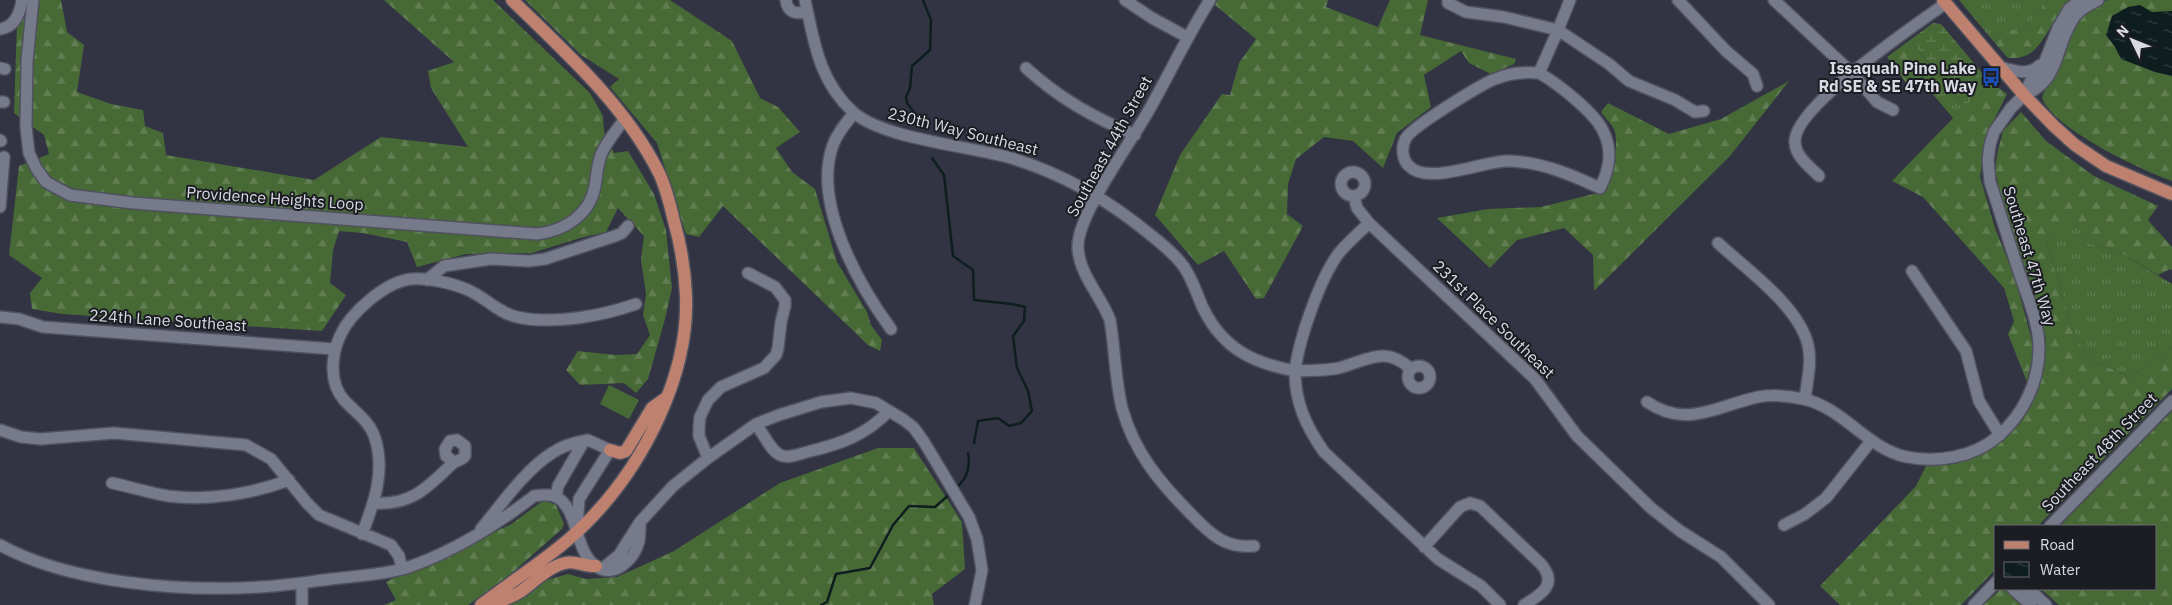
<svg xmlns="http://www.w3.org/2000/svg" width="2172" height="605" viewBox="0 0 2172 605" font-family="'IBM Plex Sans',sans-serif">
  <defs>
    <pattern id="grass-tufts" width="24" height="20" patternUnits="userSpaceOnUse" patternTransform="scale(1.25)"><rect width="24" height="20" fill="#476936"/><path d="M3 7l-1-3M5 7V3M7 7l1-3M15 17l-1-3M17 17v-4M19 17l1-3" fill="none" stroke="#617e53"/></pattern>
    <pattern id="forest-firs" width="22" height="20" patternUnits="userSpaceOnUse" patternTransform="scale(1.25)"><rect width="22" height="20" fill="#476936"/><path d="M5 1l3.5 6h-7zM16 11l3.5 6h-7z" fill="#617e53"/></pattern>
    <pattern id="wetland-marsh" width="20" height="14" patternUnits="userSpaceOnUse" patternTransform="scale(1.25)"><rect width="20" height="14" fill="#476936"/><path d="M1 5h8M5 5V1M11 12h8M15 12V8" fill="none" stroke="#617e53"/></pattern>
    <pattern id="water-ripples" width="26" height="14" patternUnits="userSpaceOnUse" patternTransform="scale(1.25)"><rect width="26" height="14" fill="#0e1e1f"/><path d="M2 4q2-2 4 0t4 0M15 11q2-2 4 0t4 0" fill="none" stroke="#303e3f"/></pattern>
  </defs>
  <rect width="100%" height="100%" fill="#323443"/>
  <path fill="url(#grass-tufts)" d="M1959,0H2048L2022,30H2005L1994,42Z
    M1930,65L1965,107L1953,118L1920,79L1923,77L1921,74Z
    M2072,211L2085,242L2116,250L2172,284V347L2132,377L2091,361L2075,336L2047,245Z"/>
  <path fill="url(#forest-firs)" d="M27,0H61L67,32L84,45L77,92L111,104L143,110L145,126L163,133L166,155L314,180L381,137L468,147L431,88L428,71L454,62L384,0H493L590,93L603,116L604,132L614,153L628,151L654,194L666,230L672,288L665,319L648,379L636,393L624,383L580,385L566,370L578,351L616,355L637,354L650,335L643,315L646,294L641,260L644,236L618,208L606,232L580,238L532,253L466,254L417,267L407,242L363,233L339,231L333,250L330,283L346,295L322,331L62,314L32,309L30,293L42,278L9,255L19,166L49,154L44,135L14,113L17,22Z
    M525,0H670L732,41L760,98L778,107L800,132L776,148L792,172L815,189L837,262L867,312L871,325L882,340L880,351L868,345L723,206L699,237L686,234L657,143L610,87L619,79L581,55Z
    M1209,0H1328L1326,7L1378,27L1390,0H1428L1420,35L1516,59L1514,64L1491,74L1469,63L1461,51L1424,75L1431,107L1397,133L1383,168L1353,141L1324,137L1296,159L1288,184L1287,214L1303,226L1264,298L1256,299L1224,251L1198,265L1155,215L1180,155L1222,94L1230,95L1239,63L1256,39Z
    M2048,0H2078C2072,5 2064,9 2059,15C2043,35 2039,60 2008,58L1994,42L2005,30H2022Z
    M2108,0H2172V181C2141,170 2054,129 2042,98C2055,68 2072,10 2108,0Z
    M1910,40L1930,65L1921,73L1923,77L1907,84L1887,57Z
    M1789,81L1730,156L1594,291L1593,255L1564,228L1517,240L1490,268L1437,218L1488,209L1541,207L1605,191C1611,176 1619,148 1615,132C1613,125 1605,118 1601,112L1608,103L1669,134L1721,119Z
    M1989,81L2007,94L1986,136L1980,177L1995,228L2015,278L2034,348L2027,382L2008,334L2014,321L2004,288L1923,197L1892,181Z
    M2021,112L2046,141L2094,176L2158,206L2148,220L2172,247V270L2170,269L2158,275L2116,250L2085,242L2072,212L2047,245L2075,336L2091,361L2132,377L2172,347V389L2038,526H1996V569L1961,605H1840L1820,586L1916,486L1926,466L1955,464L1991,449L2021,422L2036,393L2044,369L2046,338L2000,193L1995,169L1998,150L2003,131Z
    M2172,411V605H2059L2041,589H2156V526H2060Z
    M878,448H914L962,522L965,569L932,594L934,605H507L536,583L568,574L586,579L617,577L674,551L780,483Z
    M544,500L556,505L564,524L562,529L504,580L468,605H384L396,600L386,582L432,558L510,525Z
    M2000,590L2007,591L2022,605H1983Z"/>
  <path fill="url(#wetland-marsh)" d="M1933,23L1941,24L1989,81L1965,107L1910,40Z"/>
  <path fill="#476936" d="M609,385L639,400L629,419L600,404Z"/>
  <path fill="url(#water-ripples)" d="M2140,5L2152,12L2172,11V76L2155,72L2121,59L2115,47L2106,35L2112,16L2128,7Z"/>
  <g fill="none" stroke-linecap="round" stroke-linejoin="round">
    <path stroke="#0e1e1f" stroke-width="2.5" d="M916,115L907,103L906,97L910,88L912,66L930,50L931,20L923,0
      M932,158L944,175L953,256L973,270L974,300L1012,304L1025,307L1024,321L1013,336L1017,368L1028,391L1032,411L1021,423L1009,426L998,418L978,421L974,443
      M955,489C967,479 971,468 968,453
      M821,605L827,602L836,574L870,568L893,525L909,506L935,507L951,493"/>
    <g stroke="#4f515d" stroke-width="14">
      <path id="minor" d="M33,0L27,61L26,127L29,153L36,168L46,182L70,195L133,203L537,234C564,231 590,215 595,186C597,175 597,166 601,155C606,142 616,131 624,120
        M786,0C787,12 797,16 807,10
        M805,0C814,42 819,81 853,112C883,139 970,146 1011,158C1064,174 1110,201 1152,236C1163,245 1176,255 1184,267C1193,280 1197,295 1203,308C1223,349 1253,363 1295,371C1295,403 1306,426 1324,452L1438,559L1481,586L1500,605
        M1125,0L1152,18L1187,37
        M1210,0C1187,36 1170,73 1149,110C1132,141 1076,216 1078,248C1079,274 1101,296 1110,320C1115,349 1115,379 1122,408C1134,452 1160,483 1192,515C1210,534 1226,549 1254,546
        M1448,0V3L1466,12L1504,17L1558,30L1570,0
        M1678,0L1726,51L1753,74L1757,86
        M1774,0L1851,72L1877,102L1893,110
        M0,29C15,27 20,14 22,0
        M0,68L5,69
        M1026,68C1060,99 1093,117 1135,135
        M2003,68C2017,71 2029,76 2040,65
        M1539,73C1557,83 1597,114 1604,133C1613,152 1609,170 1600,188C1572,175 1542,162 1509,161C1485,160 1428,186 1409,166C1402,160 1401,146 1406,138C1412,127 1484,82 1498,78C1512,72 1525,72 1539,73L1558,30L1609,64L1629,81L1675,100L1695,112L1704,111
        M2024,95C2062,80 2054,44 2075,16C2081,8 2090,4 2098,0
        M0,102H4
        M854,113C846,123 837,133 833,145C812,202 858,284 891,329
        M0,140L1,141
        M1341 184a12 12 0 1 1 24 0a12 12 0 1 1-24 0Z
        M1819,176C1810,167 1796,157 1795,143C1791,108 1917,24 1946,3
        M1354,196L1357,208L1369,223L1535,379L1577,436L1651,508L1680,531L1721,557L1769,605
        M0,207L4,157
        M1369,223C1359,233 1348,242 1339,253C1320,278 1299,339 1295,371C1310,370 1325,371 1339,368C1368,360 1385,345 1411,369
        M1718,243C1746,269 1799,306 1808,345C1812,362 1807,382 1805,399
        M1912,271L1966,351L1979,401L2000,435
        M427,280L444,266L491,259L529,261L545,259L615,236L622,233L628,226
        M0,317L19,319L43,327L334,349
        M1408 377a11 11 0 1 1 22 0a11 11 0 1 1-22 0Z
        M1647,402C1687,429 1716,406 1758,397C1773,394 1789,396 1803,399C1843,407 1867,449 1907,457C1937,463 1974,457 1997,437C2023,415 2039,383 2039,348C2039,323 2027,296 2019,272C2009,242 2000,212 1990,182L1988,160L1990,145L1994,132L2011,108L2024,95L2030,82L2041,71L2058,28L2069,9L2080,0
        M756,424C763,433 770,450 780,455C788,459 799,454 807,452C840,444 865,436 889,411
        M0,430L21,437L41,439L114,433L246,445L271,459L307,503L319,515L391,545L399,556L402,569
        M708,458L699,436V427L700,417L708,400L721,387L764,368L776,355L778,348L781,322L785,306V300L775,287L748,273
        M112,483C131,487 150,493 168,496C208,501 252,494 289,480
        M556,497L558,486L584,441
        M374,503C411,506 428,487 452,464C456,460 461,461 465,456V446L457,440L450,441L445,449L446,456L454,462
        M1784,525L1805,514L1826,498L1871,441
        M2050,526L2172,401
        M481,529C501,505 525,470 552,453C562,446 576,442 588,440L610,450L579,499L577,528
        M362,534C375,501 386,469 374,435C368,420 354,411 344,400C329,383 331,356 340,336C350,313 386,281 412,279C429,278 452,283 468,290C485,297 498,313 517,317C553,325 602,316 636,304
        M0,545C69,583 181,592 259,587C283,586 307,582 331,579C355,576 382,575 406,568C453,552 495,526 534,496C541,495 551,494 557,497C580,512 574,552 597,567C615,579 635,558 639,541C640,535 640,528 640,522
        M1424,547L1460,507L1470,503L1480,506L1541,564C1559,585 1540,595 1524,605
        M602,569L619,555L640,522L673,486L708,458L756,424L779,415L821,402L851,398L876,403L904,420L914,428L924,442L969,517L977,539L982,570L975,605
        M302,583V605
        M2013,589L2031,605
        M2029,589L2046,605
        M1974,605L1996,582"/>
    </g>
    <g stroke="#4f515d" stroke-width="15">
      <path id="major" d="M1943,0L2024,95L2054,126L2075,145L2106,166L2172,194
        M610,450L620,453L626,451L652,408L666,398
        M481,605C518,576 561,551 593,516C645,461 689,374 686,296C685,270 681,246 674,221C670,205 666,186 658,171C624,104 565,52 512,0
        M483,605C496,602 509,599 520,592C534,582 548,567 565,563C575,560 585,567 596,566"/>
    </g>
    <use href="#minor" stroke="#777a8b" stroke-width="11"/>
    <use href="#major" stroke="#bf816f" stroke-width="12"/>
  </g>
  <defs>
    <g id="bus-bare" transform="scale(1.5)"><path d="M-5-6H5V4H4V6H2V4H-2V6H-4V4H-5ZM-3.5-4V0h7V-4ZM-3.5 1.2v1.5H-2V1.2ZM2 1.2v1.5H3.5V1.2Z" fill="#1a4fb4" stroke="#1c1d23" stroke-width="2.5" paint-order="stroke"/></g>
  </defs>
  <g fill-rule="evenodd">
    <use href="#bus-bare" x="1991" y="77"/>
  </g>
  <g text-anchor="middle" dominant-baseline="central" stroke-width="4" stroke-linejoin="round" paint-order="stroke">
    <g font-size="16" font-weight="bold" fill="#d9dbe4" stroke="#1c1d23" text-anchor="end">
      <text x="1976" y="68">Issaquah Pine Lake<tspan x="1976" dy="18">Rd SE &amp; SE 47th Way</tspan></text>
    </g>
    <g font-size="16" fill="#d9dbe4" stroke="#1c1d23">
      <text transform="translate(963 131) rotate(14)">230th Way Southeast</text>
      <text transform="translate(1109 146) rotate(-61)">Southeast 44th Street</text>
      <text transform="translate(275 198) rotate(4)">Providence Heights Loop</text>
      <text transform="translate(2030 256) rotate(73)">Southeast 47th Way</text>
      <text transform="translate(1494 319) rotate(44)">231st Place Southeast</text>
      <text transform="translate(168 320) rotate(4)">224th Lane Southeast</text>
      <text transform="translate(2099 452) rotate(-46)">Southeast 48th Street</text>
    </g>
  </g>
  <rect x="1994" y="525" width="162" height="65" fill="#1c1d23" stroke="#686970"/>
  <rect x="2004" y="541" width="25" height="8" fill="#bf816f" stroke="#686970"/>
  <text x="2040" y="550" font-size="15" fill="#d9dbe4">Road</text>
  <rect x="2004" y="562" width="25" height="15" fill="url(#water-ripples)" stroke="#686970"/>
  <text x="2040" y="575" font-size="15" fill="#d9dbe4">Water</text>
  <g transform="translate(2132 40) rotate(313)" stroke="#1c1d23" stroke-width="4" paint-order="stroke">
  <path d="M0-4L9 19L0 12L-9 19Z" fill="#d9dbe4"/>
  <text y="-8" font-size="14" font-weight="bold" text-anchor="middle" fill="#d9dbe4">N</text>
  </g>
</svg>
